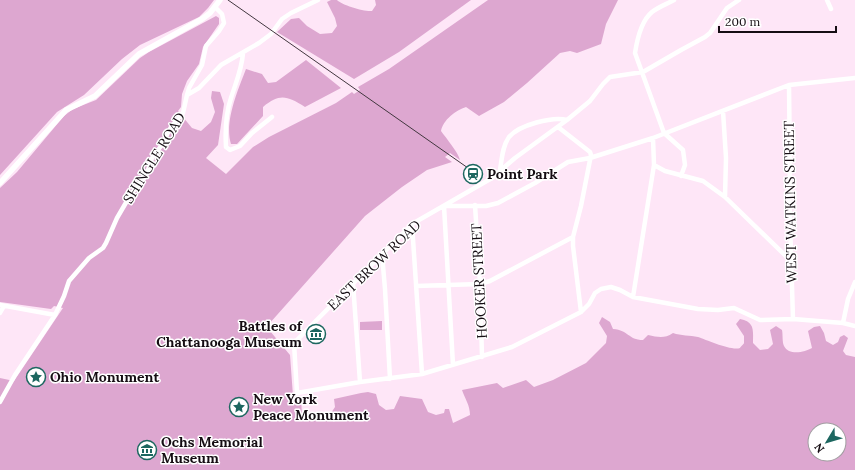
<svg xmlns="http://www.w3.org/2000/svg" width="855" height="470" viewBox="0 0 855 470" font-family="Lora,serif">
  <rect width="100%" height="100%" fill="#fee6f7"/>
  <path fill="#dda7d0" fill-rule="evenodd" d="M0,0H214L208,8L199,17L140,45L122,59L84,95L57,112L0,175Z
    M331,0H337C342,5 364,12 372,11L376,5L375,0H471L399,52L354,79L277,32L291,19L299,18L307,26L320,34L332,33L337,26L335,18L327,2Z
    M488,0H618L606,24L601,44L577,53L570,51L560,53L527,83L504,102L479,116L466,107C456,110 443,120 441,131C446,138 458,152 460,160L450,153L445,157L452,162L427,170L402,187L365,216L269,324L270,331L290,355L293,396H301L302,417L305,414L331,413L335,407L334,399L361,393L368,392L376,394L379,405L386,410L394,409L400,396L422,399L428,412L436,415L444,413L445,409H449L453,423L470,415C470,405 465,399 462,390L497,383L503,388L526,380L534,387L553,380L586,363L606,343L607,336L599,323L602,317L610,322L613,329C629,330 628,340 643,340L648,335C658,337 664,339 673,333C681,336 690,335 698,337C707,340 731,351 740,348C740,347 744,344 744,343V336L736,324L740,319C755,322 753,330 753,343L760,350L768,349L773,344L770,330L776,326L782,330C783,334 782,342 784,346C789,356 805,352 812,348L808,331L814,327L820,326L824,333L826,341L833,345L838,342L840,337L844,335L848,338L843,351L846,355L855,357V470H0V378L14,381L63,308L54,306L51,309L0,302V188L17,172L64,116L73,109L96,100L140,58L149,52L216,16L219,18V24L203,47L199,64L187,81L182,94L181,107L178,111L192,128L201,131L211,122L215,112L211,98L212,91L220,92L224,104L218,145L206,158L226,174L253,147L269,137L336,103L352,92L354,94L360,90L358,87L389,69ZM815,430H839V454H815Z
    M306,60L341,88L305,107C287,96 280,93 263,107V116L237,144H231C224,122 238,90 246,69L262,74L268,83L276,82Z
    M382,321V330H360V322Z"/>
  <g fill="none" stroke-linecap="round" stroke-linejoin="round">
    <path stroke="#fff" stroke-width="4.5" d="M674,0C667,4 658,7 652,12C641,21 637,40 635,53L664,133L683,150L685,165L681,176
      M739,0L727,8L710,33L705,37L681,50L643,72L610,77L603,84L590,101L567,120L515,158L492,178L412,224L294,343L297,393L360,382L422,374L512,347L581,312L589,304L595,293L601,289L611,287L620,290L633,297L698,309L718,310L734,308L760,320L793,319L843,323L855,326
      M827,0L831,9
      M243,53C242,69 236,82 231,98C226,113 225,130 226,147L230,150L240,146L252,133L272,117
      M789,85L790,170L789,188L793,319
      M187,95L189,88L202,65L206,46L219,31L224,23L222,14L215,7
      M723,111L726,158L725,197
      M558,127L590,152L591,155L581,206L573,237V246L581,312
      M653,138L654,165L665,171L703,181L725,197L790,260
      M500,170C502,159 502,147 509,137C519,125 553,116 567,120
      M475,205L480,284L482,357
      M412,224L422,374
      M382,254L385,289L390,379
      M353,283L360,382
      M416,286L480,284L490,281L573,237
      M633,297L654,165
      M0,305L55,315
      M0,313L4,306
      M843,323L848,299L855,282
      M453,365L444,206H486L498,203L535,183L568,162L590,158L653,138L789,85L855,78
      M0,402L15,375L55,315L64,296L69,281L89,258L103,248L106,243L117,218L131,194L146,176L152,158L161,146L171,127L183,113L187,95L199,88L221,65L259,43L271,34L282,19L291,13L318,0"/>
    <path stroke="#fff" stroke-width="5.5" d="M0,183L66,110L95,96L139,54L202,19L210,13L220,0"/>
    <path stroke="#42373f" stroke-width="1" d="M228,0L468,168"/>
  </g>
  <defs>
    <g id="station-ring" transform="scale(1)"><circle r="9.5" fill="#fff" stroke="#1d6760" stroke-width="1.5"/><path d="M-3-6H3Q5-6 5-4V2Q5 4 3 4L4.5 6H3L1.5 4h-3L-3 6H-4.5L-3 4Q-5 4-5 2V-4Q-5-6-3-6ZM-3.5-4v3h7v-3ZM-3.5 1v1.5H-2V1ZM2 1v1.5H3.5V1Z" fill="#1d6760"/></g>
    <g id="museum-ring" transform="scale(1)"><circle r="9.5" fill="#fff" stroke="#1d6760" stroke-width="1.5"/><path d="M0-6L6-3V-2H-6V-3ZM-5-1h2V3h-2ZM-1-1h2V3h-2ZM3-1h2V3H3ZM-6 4H6V6H-6Z" fill="#1d6760"/></g>
    <g id="sight-ring" transform="scale(1)"><circle r="9.5" fill="#fff" stroke="#1d6760" stroke-width="1.5"/><path d="M0-6L1.8-2.2L6-1.7L2.9 1.2L3.7 5.4L0 3.3L-3.7 5.4L-2.9 1.2L-6-1.7L-1.8-2.2Z" fill="#1d6760"/></g>
  </defs>
  <g fill-rule="evenodd">
    <use href="#station-ring" x="473" y="174"/>
    <use href="#museum-ring" x="316" y="334"/>
    <use href="#sight-ring" x="36" y="377"/>
    <use href="#sight-ring" x="239" y="407"/>
    <use href="#museum-ring" x="147" y="450"/>
  </g>
  <g text-anchor="middle" dominant-baseline="central" stroke-width="3" stroke-linejoin="round" paint-order="stroke">
    <g font-size="14" fill="#150d13" stroke="#fff">
      <text transform="translate(154 158) rotate(-58)">SHINGLE ROAD</text>
      <text transform="translate(790 202) rotate(-91)">WEST WATKINS STREET</text>
      <text transform="translate(374 265) rotate(-44)">EAST BROW ROAD</text>
      <text transform="translate(479 281) rotate(-93)">HOOKER STREET</text>
    </g>
    <g font-size="14" font-weight="bold" fill="#150d13" stroke="#fff" text-anchor="start">
      <text x="487" y="174">Point Park</text>
      <text x="302" y="326" text-anchor="end">Battles of<tspan x="302" dy="16">Chattanooga Museum</tspan></text>
      <text x="50" y="377">Ohio Monument</text>
      <text x="253" y="399">New York<tspan x="253" dy="16">Peace Monument</tspan></text>
      <text x="161" y="442">Ochs Memorial<tspan x="161" dy="16">Museum</tspan></text>
    </g>
  </g>
  <g transform="translate(827 442) rotate(232)"><circle r="19" fill="#ffffff" stroke="#a19ea1"/>
  <path d="M0-3L7 15L0 10L-7 15Z" fill="#1d6760"/>
  <text y="-6" font-size="11" font-weight="bold" text-anchor="middle" fill="#150d13">N</text>
  </g>
  <path d="M719 26v6h117v-6" fill="none" stroke="#150d13" stroke-width="2"/>
  <text x="725" y="26" font-size="12" fill="#150d13" stroke="#ffffff" stroke-width="3" paint-order="stroke">200 m</text>
</svg>
